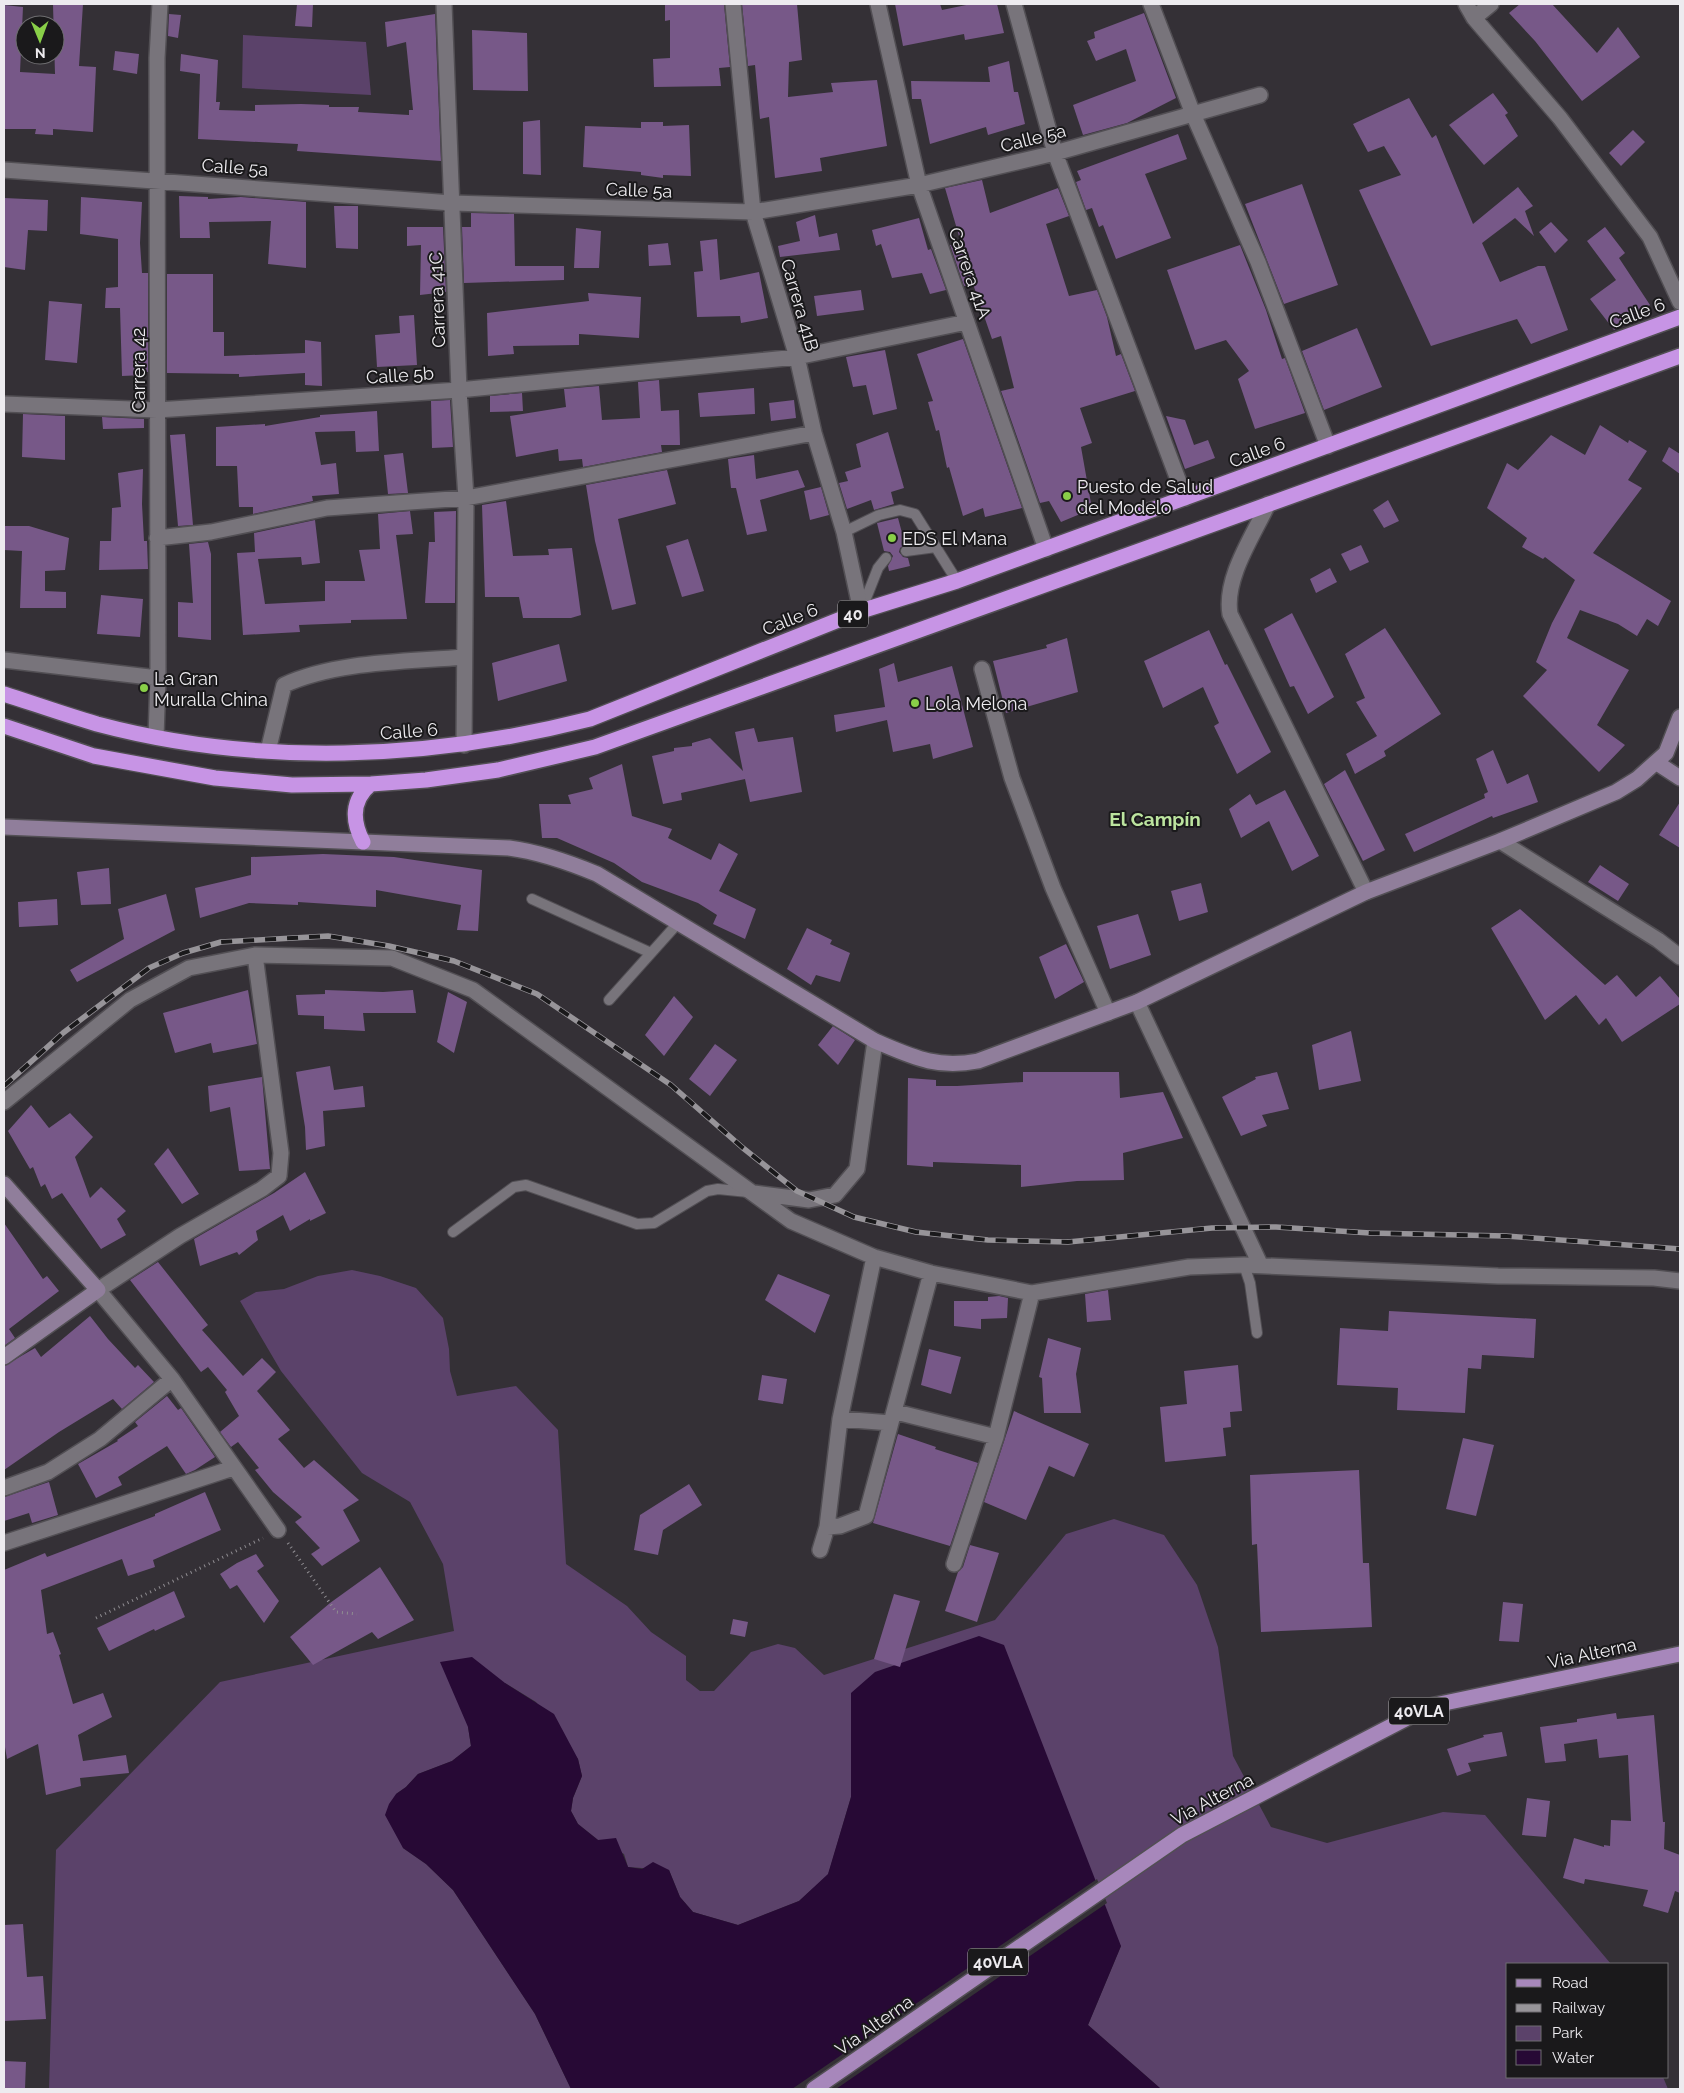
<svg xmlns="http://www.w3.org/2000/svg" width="1684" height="2093" viewBox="0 0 1684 2093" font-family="Raleway,sans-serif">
  <rect width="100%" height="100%" fill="#343036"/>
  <path fill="#5b426a" d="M243,35L366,42L371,95L242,88Z
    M352,1270L380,1276L416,1288L443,1318L449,1349L450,1371L457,1396L516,1386L558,1430L566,1564L627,1606L651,1632L686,1656V1680L700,1691H714L751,1652L778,1644L795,1648L824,1675L995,1620L1066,1534L1114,1519L1164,1535L1197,1585L1218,1647L1233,1756L1271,1827L1327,1843L1443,1812L1485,1815L1611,1964H1508V2077H1663L1668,2089H1161L1088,2025L1121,1946L851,1693V1797L828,1875L799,1901L738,1925L693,1912L680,1897L669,1870L628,1867L624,1854L598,1840L578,1824L571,1811L573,1798L582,1776L578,1759L536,1702L505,1683L468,1727L471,1746L452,1761L418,1774L406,1787L396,1794L403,1848L426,1864L453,1890L535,2014L571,2089H49L56,1850L220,1682L454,1631L443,1564L410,1502L362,1473L281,1371L240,1301L256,1292L284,1289L318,1276Z"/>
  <path fill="#270935" d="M979,1636L1004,1645L1121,1946L1088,2025L1161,2089H571L535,2014L453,1890L426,1864L403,1848L385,1815L389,1804L396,1794L406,1787L418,1774L452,1761L471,1746L468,1727L440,1662L472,1657L505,1683L554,1714L578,1759L582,1776L573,1798L571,1811L578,1824L598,1840L616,1838L628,1867L642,1869L653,1862L669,1870L680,1897L693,1912L738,1925L799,1901L828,1874L851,1797V1693L875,1672Z"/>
  <path fill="#343036" d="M1097,1879L1107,1903L836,2089H792Z"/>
  <path fill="#775888" d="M83,4L79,66L96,67L93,132L53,129V135L35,134L36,129H4V5L23,7L20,72L55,74L53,5Z
    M297,4H313L312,27L295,26Z
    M665,4H724L730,67L719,68L721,86L654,87L653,59L670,58V20L665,21Z
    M742,4H797L802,60L789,62L788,97L833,92L831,83L877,80L887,146L820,158L822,171L775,178L769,117L760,119L755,65L748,66Z
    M895,4H940L942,10L971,4H997L1004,33L965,40L964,34L903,46Z
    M1520,4H1552L1597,53L1618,27L1640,57L1582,101L1535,41L1509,13Z
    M1144,13L1176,98L1127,123L1083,135L1073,105L1136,81L1126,49L1096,61L1087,41L1095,38L1094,32Z
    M169,14L181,15L178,38L168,36Z
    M435,14L441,161L297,151L298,144L198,139L200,74L180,71L181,54L218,60L216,102H220L219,110L255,111V105L301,104L329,105V107H359L358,112L409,115V110H413L406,42L387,47L385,22Z
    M472,30L527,33L528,91L473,90Z
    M115,51L139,54L137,74L113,70Z
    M1009,61L1014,92H1018L1025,124L988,135L986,127L930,144L921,99H912L911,81L990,82L988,67Z
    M1493,93L1508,113L1505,115L1518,136L1484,165L1449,125Z
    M1409,98L1432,138L1436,135L1473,224L1518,187L1533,206L1525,211L1534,236L1515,218L1482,243L1500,282L1538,266H1545L1568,330L1531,344L1517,319L1431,346L1359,190L1401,175L1384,146L1368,152L1353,124Z
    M540,120L541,175L523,174V122Z
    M641,122H663V126L689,125L691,176L663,175V178L641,175V172L583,167L585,126L641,128Z
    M1633,130L1645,142L1621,166L1609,153Z
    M1178,134L1187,159L1145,174L1171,238L1116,259L1103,225L1099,227L1092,208L1086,210L1076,182L1081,180L1077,171Z
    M982,180L990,213L1058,188L1069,216L1046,224L1069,296L1097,290L1107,317L1116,356L1121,354L1135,391L1080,408L1092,443L1081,447L1092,509L1061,522L1049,501L1040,503L1001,391L1014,388L1001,336L992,339L973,284L964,286L950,245L961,243L945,188Z
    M1302,184L1338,285L1284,304L1245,204Z
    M179,196L208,197V199L241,197L306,202V268L268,264L271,221L209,222L210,238H180Z
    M81,197L142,202L140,243L142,273H148V372H144V375L122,376L120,308H105L106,288L118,287V239L80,234Z
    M4,198L48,200L47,231L28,230L25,270L4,267Z
    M334,206H358V249L336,248Z
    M471,213L514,214L515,266H564V280L464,283L462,227H471Z
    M815,215L819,237L837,233L840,250L780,257L778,246L800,241L796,222Z
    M919,218L928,250L931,249L946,290L930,294L922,273L892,278L881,244L876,246L872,230Z
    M1551,222L1568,240L1555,253L1539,232Z
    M407,227H443L446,292L420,295L421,245L407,246Z
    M1605,227L1625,253L1619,258L1650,305L1614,330L1590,299L1616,280L1587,241Z
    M576,228L601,231L599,268H574Z
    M717,239L720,280L759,272L768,318L741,323L740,316L697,317L694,272L703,271L700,241Z
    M668,243L671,265L649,266L648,245Z
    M1240,245L1266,310L1282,359L1285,358L1305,413L1255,429L1238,379L1249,371L1226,340L1195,350L1167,270Z
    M167,274H213V332H224V356L305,353V340L321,342L322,386L305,385V373L239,377V374L167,373Z
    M861,290L864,310L817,316L814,296Z
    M588,293L641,297L639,338L579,334V345L513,346L514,354L488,356L487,313L589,301Z
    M49,301L82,304L77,363L45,360Z
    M414,315L417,365L377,367L375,335L400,333L399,316Z
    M1357,328L1382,387L1324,410L1302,351Z
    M963,339L1022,508L985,517L983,508L963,516L949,467L947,468L939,430L936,431L928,402L933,401L917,354Z
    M885,350L897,409L873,415L866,385L853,387L846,357Z
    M659,380L661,411L679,410L680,445H661L662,452L583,467L582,459L559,461L558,449L516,457L510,416L566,407L564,389L599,386L602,420L640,418L638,382Z
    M754,388L755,414L700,417L698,393Z
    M522,393L523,411L490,412V396Z
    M450,400L453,447L432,448L431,401Z
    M794,400L796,418L771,421L769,403Z
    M377,411L379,451L356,452L355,431L315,432L321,465L336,463L339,494L312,496L313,501L253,514V507H239L237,466H216V427L265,424V426L320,417V415Z
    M23,414L65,416V460L22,457Z
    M1166,416L1185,420L1194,445L1208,440L1215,458L1185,469Z
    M102,417L144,419V428L103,429Z
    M1600,425L1628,443L1629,440L1647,451L1628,480L1642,488L1593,553L1671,601L1658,626L1647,619L1637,636L1618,624L1580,610L1567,638L1629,670L1597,725L1625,745L1599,772L1523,696L1547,670L1536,662L1552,623L1575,580L1545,557L1543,559L1522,547L1527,538L1487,508L1507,463L1518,470L1551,435L1585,455Z
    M888,432L904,488L891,492L894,504L874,510L871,500L847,509L839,483L848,481L845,472L861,467L856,444Z
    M185,434L193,525L178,526L170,435Z
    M1669,447L1680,454V474L1662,461Z
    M403,453L408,493L388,494L384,455Z
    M754,455L756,479L798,470L805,487L760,500L767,531L747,535L736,488H731L728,459Z
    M143,469L142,504L144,541H147L148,569L99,570L100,541H111L112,508L121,507L118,473Z
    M667,470L676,504L618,519L636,604L612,610L595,541L586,485Z
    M821,487L829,515L810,520L804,491Z
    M1388,500L1399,521L1384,528L1373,510Z
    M506,501L513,556L549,555L548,549L572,548L581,615L571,618H523L519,597H485L482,505Z
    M410,511L413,534L396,535L407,619L351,620V623L299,625L300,632L243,635L237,553L255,552L254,533L315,520L320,563L302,565L301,557L258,559L265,604L325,601V581H365L359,550L380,549L378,514Z
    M456,511L455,603H425L429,542H435L434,512Z
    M898,518L905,544L900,548L899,552L903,557L908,558L910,566L889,571L888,566L893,556L890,552L884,551L877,523Z
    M4,526H29L69,538L65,570L45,571V591L66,592V608H20L22,551L4,550Z
    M688,539L704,591L682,597L666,546Z
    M208,542L211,554V640L178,637V602L193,603L189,544Z
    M1361,545L1369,562L1350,571L1341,554Z
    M1330,568L1337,582L1316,593L1310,579Z
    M101,595L143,599L140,637L97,634Z
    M1292,613L1334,697L1308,714L1294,686L1290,687L1264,629Z
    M1385,628L1441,714L1384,751L1386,756L1355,774L1346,754L1377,736L1356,702L1365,698L1345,654Z
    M1209,630L1225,665L1227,664L1271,752L1237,774L1214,726L1219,723L1203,687L1163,708L1144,661Z
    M1067,638L1078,692L1006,713L993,661L1047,648L1046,645Z
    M559,644L567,681L498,701L492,663Z
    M894,663L898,682L952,666L973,747L933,759L930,744L893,752L887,720L836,732L834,715L885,707L879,669Z
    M754,728L758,742L793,737L802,792L750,802L745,779L681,793L682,800L663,804L652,756L674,751V748L692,746V743L710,738L743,771L735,732Z
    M1493,750L1507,784L1528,774L1538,802L1493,818L1492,816L1414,852L1405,834L1485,798L1484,794L1488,792L1476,759Z
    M622,764L632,816L672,829L668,838L711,860L719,843L738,854L719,891L756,909L745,939L713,924L717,915L698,903L642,882L614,863L557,838H542L539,804H571L568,795L593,789L589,778Z
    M1345,770L1385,850L1363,861L1324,784Z
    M1285,790L1319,856L1292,871L1269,821L1241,838L1229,809L1250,794L1256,805Z
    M1680,802V848L1659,835Z
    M323,854L394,857L482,870L478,931L457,930L461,905L376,890V907L298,902V905L249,903L200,918L195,888L251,875V857Z
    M1600,865L1629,884L1618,901L1588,882Z
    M109,868L111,904L81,905L77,872Z
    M1201,883L1208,912L1179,921L1171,891Z
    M166,894L175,930L77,982L70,970L124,939L118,909Z
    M57,899L58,925L19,927L18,902Z
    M1520,909L1605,985L1617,975L1636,997L1660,976L1680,999V1004L1622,1042L1606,1018L1599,1025L1576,995L1545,1020L1491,928Z
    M1138,914L1151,955L1110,969L1097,926Z
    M807,928L832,940L830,944L850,953L840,982L816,975L811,985L787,969Z
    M1066,944L1084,982L1055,999L1039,957Z
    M248,990L257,1044L213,1053L211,1043L175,1053L163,1013Z
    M325,990L383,992L413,990L416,1013H363L365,1031L324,1029V1016L298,1015L296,995L325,994Z
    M448,992L467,1002L454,1053L437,1042Z
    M674,996L693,1017L664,1056L645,1035Z
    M833,1026L855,1040L838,1065L818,1045Z
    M1351,1031L1361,1081L1319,1090L1312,1045Z
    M715,1044L737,1060L710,1096L689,1079Z
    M330,1066L334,1090L363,1086L365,1107L323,1111L325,1146L306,1150L305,1127L296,1072Z
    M1023,1072H1119L1120,1098L1163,1092L1183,1138L1123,1153L1124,1180L1077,1181L1021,1187V1165L933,1162V1167L907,1165L908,1078L936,1080V1086H957L1023,1082Z
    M1277,1072L1289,1109L1262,1115L1267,1126L1241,1136L1222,1097L1256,1079L1255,1077Z
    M262,1077L270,1169L239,1171L230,1107L210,1112L208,1086Z
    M31,1105L49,1128L70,1113L93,1137L75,1157L90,1198L101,1187L126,1211L117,1219L126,1235L101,1249L62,1193L52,1199L45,1184L41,1187L33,1167L30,1169L8,1131Z
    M168,1148L199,1194L182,1204L154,1164Z
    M305,1172L326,1213L310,1221V1219L290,1231L283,1215L256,1231L258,1240L239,1255L237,1252L200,1266L194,1239L274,1193Z
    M4,1223L43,1279L47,1276L59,1291L9,1329L15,1338L4,1346Z
    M158,1262L208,1325L202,1330L243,1376L262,1358L276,1372L257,1391L290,1430L278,1439L304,1468L314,1460L359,1500L343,1510L360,1541L322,1566L311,1554L320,1548L295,1522L302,1517L273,1492L255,1470L259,1468L238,1442L231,1447L220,1432L239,1416L225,1392L227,1390L208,1367L201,1372L130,1280Z
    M778,1274L830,1295L815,1333L765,1300Z
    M1108,1290L1111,1320L1087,1322L1085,1294Z
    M999,1296L1008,1298L1007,1318L981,1319V1329L954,1326V1301H988V1297Z
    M1389,1311L1536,1319L1534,1358L1482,1355L1481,1369L1468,1368L1465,1413L1397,1410L1398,1388L1337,1385L1340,1328L1388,1331Z
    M90,1316L108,1339L135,1368L138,1365L154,1382L122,1409L113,1399L59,1432L4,1470V1366L35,1348L41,1357Z
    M1048,1338L1081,1348L1076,1374L1081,1413H1044L1042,1378L1039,1377Z
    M929,1349L961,1357L951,1394L921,1385Z
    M1238,1365L1242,1411L1230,1412L1231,1427L1223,1428L1226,1456L1165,1462L1160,1407L1187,1404L1184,1371Z
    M762,1375L787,1379L783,1404L758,1400Z
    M167,1396L178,1410L181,1408L215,1457L195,1470L186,1474L167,1446L118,1477L122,1485L96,1498L78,1464L118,1441L117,1440L138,1426L135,1422Z
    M1014,1411L1089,1444L1074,1477L1049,1466L1026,1520L984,1502Z
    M898,1434L936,1447L935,1449L978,1463L950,1546L873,1523Z
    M1463,1438L1494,1445L1476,1516L1446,1509Z
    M1359,1470L1363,1563H1369L1372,1627L1261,1632L1257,1544L1252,1545L1250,1475Z
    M49,1482L58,1515L32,1523L29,1513L4,1521V1497Z
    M689,1484L702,1505L663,1530L658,1555L634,1550L640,1515Z
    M205,1492L221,1530L153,1560L155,1567L128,1576L122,1559L41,1590L47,1634L53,1632L61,1654L59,1655L73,1704L103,1693L112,1717L78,1735L83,1761L126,1755L129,1773L80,1778L81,1786L46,1795L38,1744L7,1759L4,1741V1570L45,1553L47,1557L155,1516V1514Z
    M970,1545L999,1553L977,1622L945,1611L958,1572L963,1567Z
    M256,1554L264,1566L257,1571L279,1601L264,1623L237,1585L230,1589L220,1574L237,1563Z
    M380,1567L414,1620L378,1639L372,1632L313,1665L290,1637L330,1603Z
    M174,1591L185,1617L155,1631L154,1629L109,1651L97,1628Z
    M894,1594L920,1601L900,1667L874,1659Z
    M1503,1602L1523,1604L1519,1642L1499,1641Z
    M733,1619L748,1622L745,1637L730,1634Z
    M1616,1713L1617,1719L1654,1715L1663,1822H1665L1664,1849L1680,1855V1893L1675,1891L1668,1913L1643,1906L1648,1890L1585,1879L1584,1884L1563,1878L1574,1838L1604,1847V1845L1610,1846L1611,1820L1631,1821L1628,1755L1599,1758L1597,1739L1564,1744L1566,1761L1545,1763L1540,1727L1577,1722V1719Z
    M1502,1732L1507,1756L1468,1763L1471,1771L1457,1776L1447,1749L1484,1737L1483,1735Z
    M1527,1798L1550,1801L1546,1837L1522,1835Z
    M23,1924L27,1977L43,1976L46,2019L4,2021V1925Z
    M4,2061L26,2062L25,2089H4Z"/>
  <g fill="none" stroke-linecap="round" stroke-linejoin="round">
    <g stroke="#524f54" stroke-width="12">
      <path id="lane" d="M844,532L879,515L900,510L915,514L957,581
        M906,551L936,547
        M861,611L878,568L886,558
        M532,899L651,953
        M609,1000L678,923
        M453,1232L514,1187L526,1185L637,1224L654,1223L707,1191L718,1189L748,1192
        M1244,1265L1250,1283L1257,1333"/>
    </g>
    <g stroke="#524f54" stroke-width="18">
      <path id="street" d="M444,4L459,390L466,498L464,745
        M733,4L753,212L797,357L814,433L844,532L861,611
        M878,4L919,185L1046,549
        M1014,4L1055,153L1185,498
        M1151,4L1193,114L1258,262L1328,446
        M1466,4L1474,18L1560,118L1650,237L1680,302
        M1474,18L1491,4
        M4,170L452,203L753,212L919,185L1055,153L1260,95
        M4,404L157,410L459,390L797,357L967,322
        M1268,504C1253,536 1224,578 1230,614L1366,892
        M157,538L211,532L327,508L466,498L814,433
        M4,660L158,678
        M982,669L1012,778L1053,888L1108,1013
        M156,737L158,678L157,58L160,4
        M268,751L284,685C337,661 406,662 464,657
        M1500,841L1658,940L1680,957
        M255,955L281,1153L279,1176L262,1189L180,1236L98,1290L172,1379L278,1530
        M1137,1002L1260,1264
        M4,1102L130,1000L189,968L255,955L392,958L473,990L791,1221L874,1257L931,1273L1032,1293L1189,1267L1244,1265L1498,1276L1654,1278L1680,1281
        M754,1193L809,1200L835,1195L857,1169L875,1041
        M896,1412L996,1437
        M840,1419L891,1423
        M4,1488L48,1472L100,1439L172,1379
        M827,1527L840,1526L866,1516L931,1273
        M4,1543L233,1468
        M820,1550L827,1527L840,1419L874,1257
        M954,1564L996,1437L1032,1293"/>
    </g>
    <g stroke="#524f54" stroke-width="18">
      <path id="secondary" d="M1657,763L1680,778
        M4,827L509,848C540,852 568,862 597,874L875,1041C913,1057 936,1069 978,1061L1137,1002L1366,892L1500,841L1616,792L1637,779L1666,753L1680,717
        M4,1184L98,1290L4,1357"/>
    </g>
    <g stroke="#524f54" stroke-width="18">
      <path id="primary" d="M814,2089L1182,1835L1430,1706L1680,1654"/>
    </g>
    <g stroke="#524f54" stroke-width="18">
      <path id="highway" d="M4,694C35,704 66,715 97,724C259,767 429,760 590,719L861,611L957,581L1680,317
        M4,726L94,756L215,778L292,785L371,784L426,780L498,770L595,747L1680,356
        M363,842C352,821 351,800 371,784"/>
    </g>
    <path stroke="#8f8c91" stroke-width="3" stroke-dasharray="1 4" stroke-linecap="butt" d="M288,1543L336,1612L357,1614
      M96,1618L263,1538"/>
    <use href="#lane" stroke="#78747b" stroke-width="10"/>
    <use href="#street" stroke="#78747b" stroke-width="15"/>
    <use href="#secondary" stroke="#907e9b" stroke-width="15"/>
    <use href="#primary" stroke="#a787bb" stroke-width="15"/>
    <use href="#highway" stroke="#c794e5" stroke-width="15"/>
    <g stroke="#979499" stroke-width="5.5">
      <path id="rail" d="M4,1086L63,1033L149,968L183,953L221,942L328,936L389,946L454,961L537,994L671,1085L743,1148L797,1191L854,1217L916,1232L988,1240L1068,1242L1212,1228L1276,1227L1370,1233L1506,1236L1680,1249"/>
    </g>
    <use href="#rail" stroke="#1a191b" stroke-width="4" stroke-dasharray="11" stroke-linecap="butt"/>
  </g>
  <g fill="#89cf48" stroke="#1a191b" stroke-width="2">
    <circle cx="1067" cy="496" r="5"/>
    <circle cx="892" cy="538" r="5"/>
    <circle cx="144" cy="688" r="5"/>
    <circle cx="915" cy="703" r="5"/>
  </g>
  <g text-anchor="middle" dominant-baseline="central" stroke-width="4" stroke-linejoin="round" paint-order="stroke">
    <g fill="#1a191b" stroke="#aeacaf" stroke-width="1">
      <rect x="838" y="600.5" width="30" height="27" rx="4"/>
      <rect x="1389" y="1697.5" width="60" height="27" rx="4"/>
      <rect x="968" y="1948.5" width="60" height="27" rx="4"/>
    </g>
    <g font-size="16" font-weight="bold" fill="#edebef">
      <text x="853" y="614">40</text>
      <text x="1419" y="1711">40VLA</text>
      <text x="998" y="1962">40VLA</text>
    </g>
    <g font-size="18" fill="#edebef" stroke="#1a191b">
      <text transform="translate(1033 138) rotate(-14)">Calle 5a</text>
      <text transform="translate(235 167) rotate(4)">Calle 5a</text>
      <text transform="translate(639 190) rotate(2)">Calle 5a</text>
      <text transform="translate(970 273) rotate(71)">Carrera 41A</text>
      <text transform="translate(437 300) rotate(-92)">Carrera 41C</text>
      <text transform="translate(800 305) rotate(74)">Carrera 41B</text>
      <text transform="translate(1637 313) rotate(-20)">Calle 6</text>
      <text transform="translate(138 370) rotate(-90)">Carrera 42</text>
      <text transform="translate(400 375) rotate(-4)">Calle 5b</text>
      <text transform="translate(1257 452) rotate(-20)">Calle 6</text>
      <text transform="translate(790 619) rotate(-22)">Calle 6</text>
      <text transform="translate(409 731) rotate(-4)">Calle 6</text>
      <text transform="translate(1592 1653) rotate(-12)">Via Alterna</text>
      <text transform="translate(1212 1799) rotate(-28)">Via Alterna</text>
      <text transform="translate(874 2025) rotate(-35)">Via Alterna</text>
    </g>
    <g font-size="18" fill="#edebef" stroke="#1a191b" text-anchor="start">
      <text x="1077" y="486">Puesto de Salud<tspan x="1077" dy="21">del Modelo</tspan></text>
      <text x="902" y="538">EDS El Mana</text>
      <text x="154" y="678">La Gran<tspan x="154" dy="21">Muralla China</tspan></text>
      <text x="925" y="703">Lola Melona</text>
    </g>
    <g font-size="19" font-weight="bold" fill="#bce49f" stroke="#1a191b">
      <text x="1155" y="819">El Campín</text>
    </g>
  </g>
  <rect width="1684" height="2093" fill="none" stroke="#edebef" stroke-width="10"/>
  <rect x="1506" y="1963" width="162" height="115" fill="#1a191b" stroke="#6e6d70"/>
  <rect x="1516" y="1979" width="25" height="8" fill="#a787bb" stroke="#6e6d70"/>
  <text x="1552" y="1988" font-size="15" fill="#edebef">Road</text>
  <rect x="1516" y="2004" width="25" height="8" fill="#979499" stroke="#6e6d70"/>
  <text x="1552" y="2013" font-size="15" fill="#edebef">Railway</text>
  <rect x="1516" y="2026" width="25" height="15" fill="#5b426a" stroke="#6e6d70"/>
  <text x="1552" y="2038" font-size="15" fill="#edebef">Park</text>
  <rect x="1516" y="2050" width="25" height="15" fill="#270935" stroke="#6e6d70"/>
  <text x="1552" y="2063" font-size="15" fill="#edebef">Water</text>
  <g transform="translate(40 40) rotate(179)"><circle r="24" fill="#1a191b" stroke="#6e6d70"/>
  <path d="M0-4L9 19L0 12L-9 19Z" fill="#89cf48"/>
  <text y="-8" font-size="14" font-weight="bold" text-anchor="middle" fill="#edebef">N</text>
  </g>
</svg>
